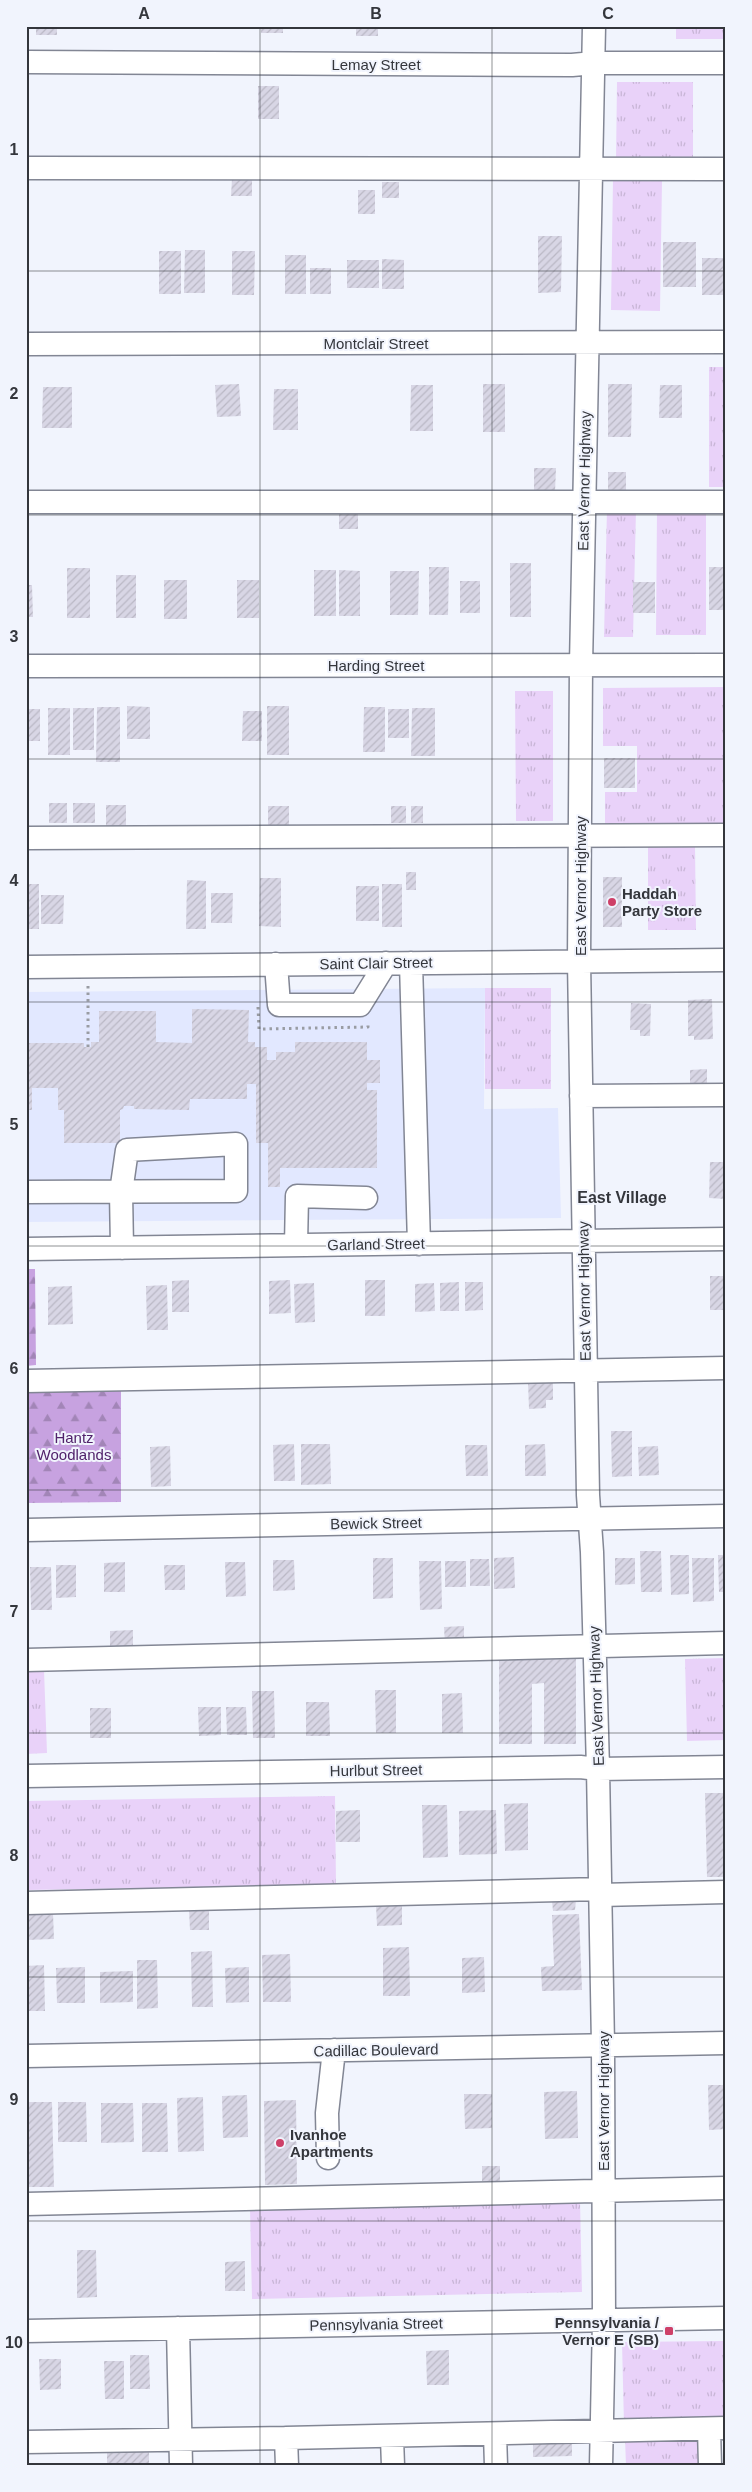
<svg xmlns="http://www.w3.org/2000/svg" width="752" height="2492" viewBox="0 0 752 2492" font-family="Arial,sans-serif">
  <defs>
    <pattern id="grass-tufts" width="24" height="20" patternUnits="userSpaceOnUse" patternTransform="scale(1.25)"><rect width="24" height="20" fill="#e9d2f9"/><path d="M3 7l-1-3M5 7V3M7 7l1-3M15 17l-1-3M17 17v-4M19 17l1-3" fill="none" stroke="#c8b5d6"/></pattern>
    <pattern id="forest-firs" width="22" height="20" patternUnits="userSpaceOnUse" patternTransform="scale(1.25)"><rect width="22" height="20" fill="#c7a2e0"/><path d="M5 1l3.5 6h-7zM16 11l3.5 6h-7z" fill="#a285b7"/></pattern>
    <pattern id="building-hatch" width="6" height="6" patternUnits="userSpaceOnUse" patternTransform="scale(1.25)"><rect width="6" height="6" fill="#d8d6e5"/><path d="M-1 1l2-2M0 6l6-6M5 7l2-2" fill="none" stroke="#bab8c5"/></pattern>
  </defs>
  <rect width="100%" height="100%" fill="#f1f4fd"/>
  <path fill="#e2e8ff" d="M485,988L484,1109L558,1108L561,1218L26,1222V992Z"/>
  <path fill="url(#grass-tufts)" d="M676,26H726V39H676Z
    M617,82H693V160H616Z
    M613,180L662,181L660,311L611,310Z
    M709,367H726V487H709Z
    M607,509L636,510L633,637H604Z
    M657,509H706V635H656Z
    M726,687V824L605,825V792H637V746H603V688Z
    M515,691H553V821H516Z
    M695,846L696,930H648V847Z
    M485,988H551V1089H485Z
    M726,1658V1740L687,1741L685,1659Z
    M44,1670L47,1753L26,1754V1671Z
    M335,1796L336,1885L26,1890V1801Z
    M580,2200L582,2292L252,2299L250,2208Z
    M726,2341V2424L624,2425L622,2342Z
    M702,2437L703,2466H626L625,2438Z"/>
  <path fill="url(#forest-firs)" d="M26,1269H35L36,1365L26,1366Z
    M121,1388V1502L26,1503V1389Z"/>
  <path fill="url(#building-hatch)" d="M36,26H57V35H36Z
    M261,26H283V33H261Z
    M356,26H378V36H356Z
    M258,86H279V119H258Z
    M232,179H252V196H231Z
    M382,182H399V198H382Z
    M358,190H375V214H358Z
    M538,236H562L561,292L538,293Z
    M663,242H696V287H663Z
    M185,250H205V293H184Z
    M159,251H181V294H159Z
    M232,251H255L254,295H232Z
    M285,255H306V294H285Z
    M702,258H726V295H702Z
    M382,259L404,260V289H382Z
    M347,260H379V288H347Z
    M310,268H331V294H310Z
    M239,384L241,416L217,417L215,385Z
    M483,384H505V432H483Z
    M608,384H632L631,437H608Z
    M411,385H433V431H410Z
    M660,385H682V418H659Z
    M43,387H72V428H42Z
    M274,389H298V430H273Z
    M534,468H556L555,492H534Z
    M608,472H626V491H608Z
    M339,510H358V529H339Z
    M510,563H531V617H510Z
    M429,567H449L448,615H429Z
    M709,567H726V610H709Z
    M67,568H90V618H67Z
    M314,570H336V616H314Z
    M339,570L360,571V616H339Z
    M390,571H419L418,615H390Z
    M116,575H136V618H116Z
    M164,580H187V619H164Z
    M237,580H259V618H237Z
    M460,581H480V613H460Z
    M633,582H655V613H633Z
    M26,585H32L33,617H26Z
    M127,706L150,707V739H127Z
    M267,706H289V755H267Z
    M97,707H120V762H96Z
    M364,707H385V752H363Z
    M48,708H70V755H48Z
    M73,708H94V750H73Z
    M412,708H435V756H411Z
    M26,709H40V741H26Z
    M388,709H409V738H388Z
    M243,711H262V741H242Z
    M604,758H635V788H604Z
    M49,803H67V823H49Z
    M73,803H95V823H73Z
    M106,805H126V828H106Z
    M268,806H289V825L268,826Z
    M391,806H406V823H391Z
    M411,806H423V823H411Z
    M406,872H416V890H406Z
    M603,877H622V927H603Z
    M260,878H281V927L259,926Z
    M187,880L206,881V929H186Z
    M26,884H39V929H26Z
    M382,884H402V927H382Z
    M356,886H379V921H356Z
    M211,893H233L232,923H211Z
    M41,895H64L63,924H41Z
    M712,999L713,1039L694,1040V1036H688V1000Z
    M631,1003L651,1004L650,1036H640V1030H630Z
    M192,1009L249,1010L248,1042H255V1047H267V1060H276V1052H295V1042H367V1060H380V1083H367V1090H377V1168H280V1187H268V1143H256V1084H247V1099H190L189,1110L134,1109V1106H124L123,1109L120,1110V1143H64V1110H58V1088H32V1110H26V1043H84V1047H91V1042H99V1011H156V1042L192,1043Z
    M707,1069V1089H690V1070Z
    M710,1162H726V1199L709,1198Z
    M710,1276H726V1310H710Z
    M189,1280V1312H172V1281Z
    M290,1280L291,1313L269,1314V1281Z
    M365,1280H385V1316H365Z
    M459,1282V1311H440V1283Z
    M465,1282H483V1310L465,1311Z
    M314,1283L315,1322L295,1323L294,1284Z
    M434,1283L435,1311L415,1312V1284Z
    M167,1285L168,1330H147L146,1286Z
    M72,1286L73,1324L48,1325V1287Z
    M553,1381V1400H546V1408L529,1409L528,1382Z
    M611,1431H632V1476L612,1477Z
    M294,1444L295,1481H274L273,1445Z
    M301,1444H330L331,1484L301,1485Z
    M545,1444L546,1476H525V1445Z
    M465,1445H487L488,1476H466Z
    M170,1446L171,1486L151,1487L150,1447Z
    M658,1446L659,1475L639,1476L638,1447Z
    M640,1551H661L662,1592H641Z
    M670,1555H689V1594L671,1595Z
    M718,1555H726V1592H719Z
    M514,1557L515,1588L494,1589V1558Z
    M373,1558H393V1598L373,1599Z
    M615,1558H635V1584L615,1585Z
    M692,1558H714V1601L693,1602Z
    M470,1559H489L490,1586H470Z
    M273,1560H294L295,1590L273,1591Z
    M419,1561H441L442,1609L420,1610Z
    M445,1561H466V1587H445Z
    M125,1562V1592H104V1563Z
    M225,1562H245L246,1596L226,1597Z
    M56,1565H76V1597L56,1598Z
    M164,1565H185V1590H165Z
    M30,1567H51L52,1610H31Z
    M464,1626V1644H445L444,1627Z
    M133,1630V1649L110,1650V1631Z
    M576,1659V1744H544V1683L532,1684V1744H499V1660Z
    M375,1690H396V1733H376Z
    M252,1691H274L275,1738H253Z
    M462,1693L463,1733H442V1694Z
    M306,1702H329L330,1736H306Z
    M198,1707H221V1735L199,1736Z
    M226,1707H246L247,1735H227Z
    M90,1708H111V1738H90Z
    M705,1793H726V1877H707Z
    M528,1803V1850L505,1851L504,1804Z
    M422,1805H447L448,1857L423,1858Z
    M360,1810V1842H336V1811Z
    M496,1810L497,1854L459,1855V1811Z
    M576,1900L575,1910L553,1911L552,1901Z
    M402,1904V1925L377,1926L376,1905Z
    M189,1910H209V1930H190Z
    M26,1913H53L54,1939L26,1940Z
    M579,1914L582,1990L542,1991L541,1967L554,1966L552,1915Z
    M409,1947L410,1996H383V1948Z
    M212,1951L213,2007H192L191,1952Z
    M290,1954L291,2002H263L262,1955Z
    M484,1957L485,1992L462,1993V1958Z
    M137,1960H157L158,2008L137,2009Z
    M44,1965L45,2011H26V1966Z
    M85,1967V2003H57L56,1968Z
    M249,1967V2002L226,2003L225,1968Z
    M133,1971V2002L100,2003V1972Z
    M708,2085H726V2129L709,2130Z
    M577,2091L578,2138L545,2139L544,2092Z
    M464,2094H492V2128L465,2129Z
    M247,2095L248,2137L223,2138L222,2096Z
    M203,2097L204,2151L178,2152L177,2098Z
    M296,2100L297,2184L265,2185L264,2101Z
    M26,2102H52L54,2187H26Z
    M58,2102H86L87,2142H58Z
    M101,2103H133L134,2142L101,2143Z
    M142,2103H167L168,2152H142Z
    M482,2166H500V2181H482Z
    M77,2250H96L97,2297L77,2298Z
    M245,2261V2291H225V2262Z
    M449,2350V2385H427L426,2351Z
    M130,2355H149L150,2389H130Z
    M39,2359H61V2389L40,2390Z
    M104,2361H124V2399H105Z
    M533,2437H572V2456L533,2457Z
    M149,2446V2466H107V2447Z"/>
  <g fill="none" stroke-linecap="round" stroke-linejoin="round">
    <g stroke="#828694" stroke-width="25">
      <path id="minor" d="M594,26L581,665L579,961L588,1495L592,1552L598,1769L603,2045L604,2320L601,2466
        M26,62L572,65L594,63H726
        M26,168L726,169
        M26,344L726,342
        M26,502H726
        M26,666L726,665
        M26,838L726,835
        M411,963L419,1244
        M276,964L279,1005H360L386,963
        M26,967L726,960
        M581,1096L726,1095
        M26,1192L236,1191V1144L127,1150L121,1192L122,1248
        M296,1245L297,1196L366,1198
        M26,1249L726,1239
        M26,1381L726,1368
        M26,1530L726,1516
        M26,1660L726,1643
        M26,1776L580,1767L598,1769L726,1767
        M600,1895L726,1892
        M26,1903L600,1889
        M26,2056L726,2043
        M328,2158L327,2113L334,2050
        M26,2204L726,2188
        M178,2328L181,2466
        M26,2331L726,2318
        M709,2429L710,2466
        M495,2434L496,2466
        M286,2438L726,2428
        M392,2438L393,2466
        M26,2442L286,2438L287,2466"/>
    </g>
    <path stroke="#999ca3" stroke-width="3" stroke-dasharray="2.5 4" stroke-linecap="butt" d="M88,986V1047
      M258,1007L259,1029L368,1027V1022"/>
    <use href="#minor" stroke="#fff" stroke-width="22"/>
  </g>
  <path fill="none" stroke="#34363c" stroke-width="1" stroke-opacity="0.55" d="M260,26V2466M492,26V2466M26,271H726M26,515H726M26,759H726M26,1002H726M26,1246H726M26,1490H726M26,1733H726M26,1977H726M26,2221H726"/>
  <g fill="#ce4068" stroke="#f1f4fd" stroke-width="2">
    <circle cx="612" cy="902" r="5"/>
    <circle cx="280" cy="2143" r="5"/>
    <rect x="664" y="2326" width="10" height="10" rx="2.5"/>
  </g>
  <g text-anchor="middle" dominant-baseline="central" stroke-width="4" stroke-linejoin="round" paint-order="stroke">
    <g font-size="15" fill="#34363c" stroke="#f1f4fd">
      <text x="376" y="64">Lemay Street</text>
      <text x="376" y="343">Montclair Street</text>
      <text transform="translate(584 481) rotate(-89)">East Vernor Highway</text>
      <text x="376" y="665">Harding Street</text>
      <text transform="translate(580 886) rotate(-90)">East Vernor Highway</text>
      <text transform="translate(376 963) rotate(-1)">Saint Clair Street</text>
      <text transform="translate(376 1244) rotate(-1)">Garland Street</text>
      <text transform="translate(584 1291) rotate(-91)">East Vernor Highway</text>
      <text transform="translate(376 1523) rotate(-1)">Bewick Street</text>
      <text transform="translate(596 1696) rotate(-92)">East Vernor Highway</text>
      <text transform="translate(376 1770) rotate(-1)">Hurlbut Street</text>
      <text transform="translate(376 2050) rotate(-1)">Cadillac Boulevard</text>
      <text transform="translate(603 2101) rotate(-90)">East Vernor Highway</text>
      <text transform="translate(376 2324) rotate(-1)">Pennsylvania Street</text>
    </g>
    <g font-size="15" font-weight="bold" fill="#34363c" stroke="#f1f4fd" text-anchor="start">
      <text x="622" y="893">Haddah<tspan x="622" dy="17">Party Store</tspan></text>
      <text x="290" y="2134">Ivanhoe<tspan x="290" dy="17">Apartments</tspan></text>
      <text x="659" y="2322" text-anchor="end">Pennsylvania /<tspan x="659" dy="17">Vernor E (SB)</tspan></text>
    </g>
    <g font-size="15" fill="#51226b" stroke="#f1f4fd">
      <text x="74" y="1437">Hantz<tspan x="74" dy="17">Woodlands</tspan></text>
    </g>
    <g font-size="16" font-weight="bold" fill="#34363c" stroke="#f1f4fd">
      <text x="622" y="1197">East Village</text>
    </g>
  </g>
  <rect width="752" height="2492" fill="none" stroke="#f1f4fd" stroke-width="55"/>
  <rect x="28" y="28" width="696" height="2436" fill="none" stroke="#34363c" stroke-width="2"/>
  <g font-size="16" text-anchor="middle" font-weight="bold" fill="#34363c">
    <text x="144" y="19">A</text>
    <text x="376" y="19">B</text>
    <text x="608" y="19">C</text>
    <text x="14" y="155">1</text>
    <text x="14" y="399">2</text>
    <text x="14" y="642">3</text>
    <text x="14" y="886">4</text>
    <text x="14" y="1130">5</text>
    <text x="14" y="1374">6</text>
    <text x="14" y="1617">7</text>
    <text x="14" y="1861">8</text>
    <text x="14" y="2105">9</text>
    <text x="14" y="2348">10</text>
  </g>
</svg>
